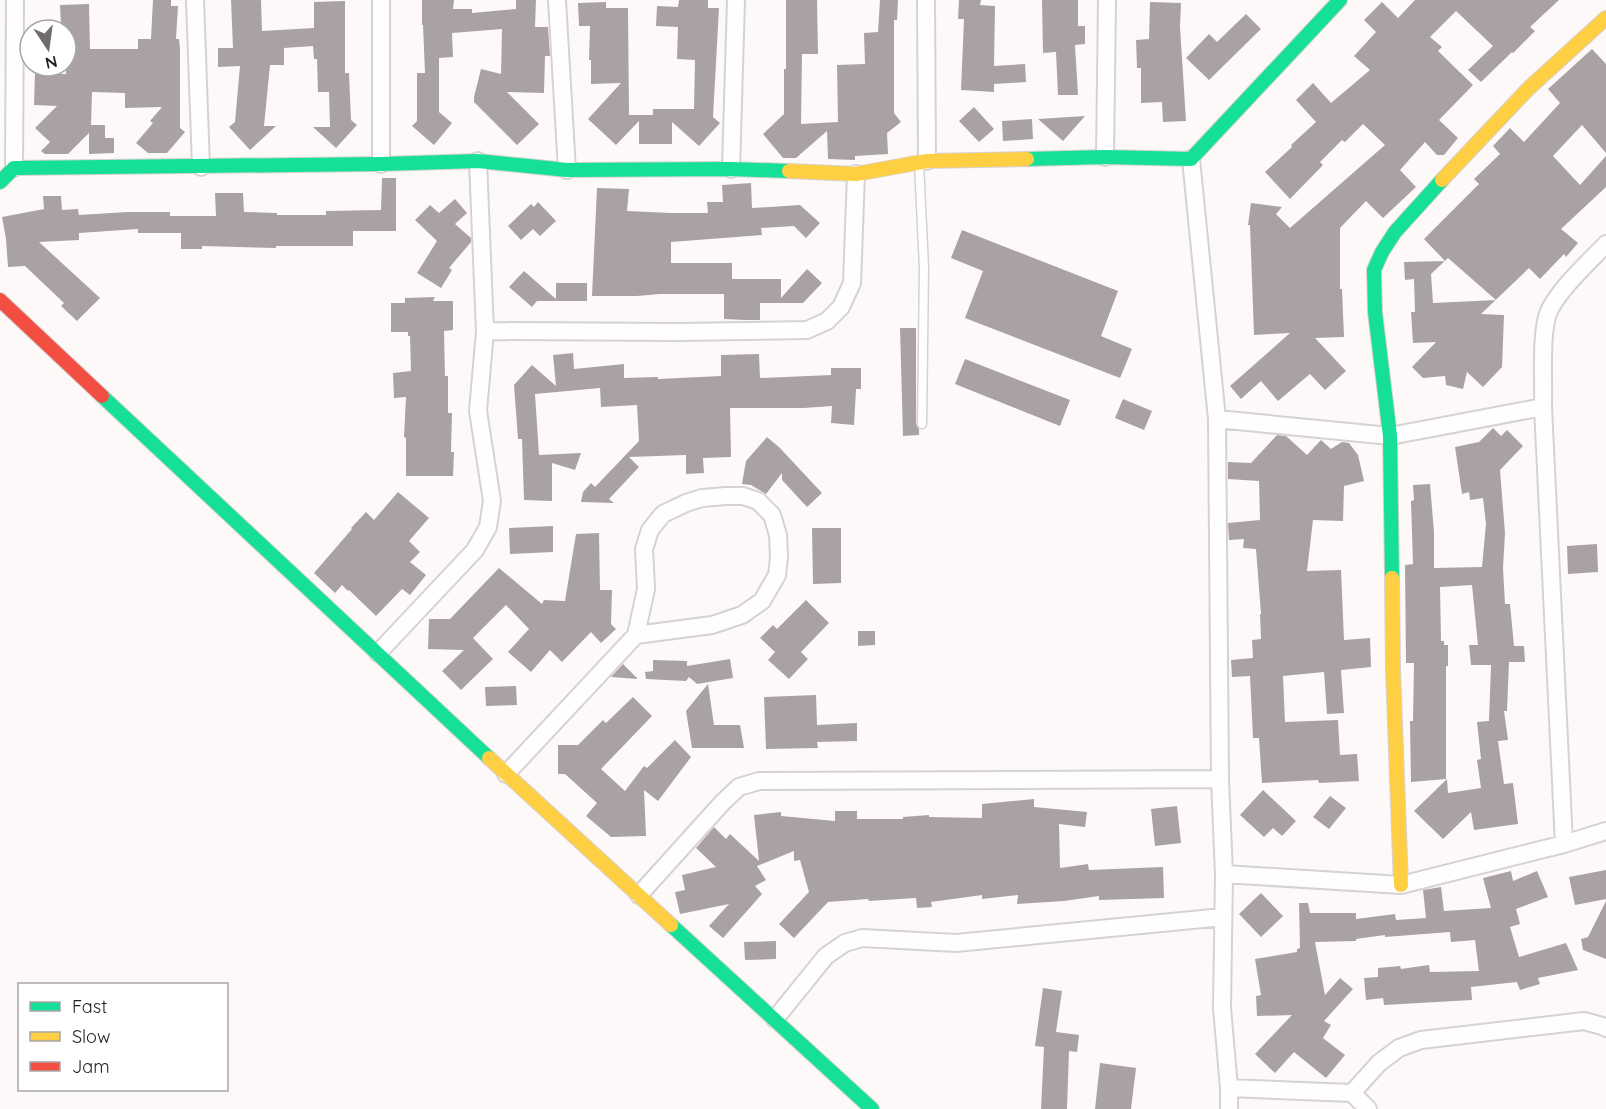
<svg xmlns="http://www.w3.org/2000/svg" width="1606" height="1109" viewBox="0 0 1606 1109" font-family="Quicksand,sans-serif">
  <rect width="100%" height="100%" fill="#fef9f9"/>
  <path fill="#aaa2a2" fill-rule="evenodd" d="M153,0H171V6H178L176,39H179L180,49V128L185,132L167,153H148L136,143L153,123L150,121L162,107L125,108V93L92,92L91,125H105V138H114V153L89,154V133L68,154H45L41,151L50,142L35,128L57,106L34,105L35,73L66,74V25H61L60,5L89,4L90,49H138V39H151Z
    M231,0H261L262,31L314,28V2L345,1V73H349L351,120L357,125L336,148L313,127H330L329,92H318L317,59H314L313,46L284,48V65H270L264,126H276L250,150L229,127L235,122L240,66L218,67V48H233Z
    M422,0H454L453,9H472V13L516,9V0H536L535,27H548L550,56H545L544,93L507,92L539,124L517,145L474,102V97L481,69L501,74L502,29L452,33L453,57L439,58V112L452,123L434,145L412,126L417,121V73H425L423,25H422Z
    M679,0H708V8H719L713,117L720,123L699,146L672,122V144H639V121L616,145L588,119L621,83L591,84V60H589L590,26H579L578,3L606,2V8H628L629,115H653V109H694L695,60L677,59L678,27L656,26L657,6L678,7Z
    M786,0H817L818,54H802L801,124L838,122L837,65L865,64L864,33L878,32L880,0H898L897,20H894V113L901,122L887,133L888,154L855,156V160L828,159L827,131L796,158H783L763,134L784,114V69H786Z
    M959,0H981L980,5L995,6L994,66L1025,64L1026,82L994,84V92L961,90L964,19H958Z
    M1042,0H1078V26H1085V44L1075,45L1078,95H1058L1056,52L1043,53Z
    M1415,0H1559L1530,27L1535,31L1513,53L1512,52L1481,82L1468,70L1493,46L1456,11L1430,37L1442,47L1438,51L1473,85L1439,120L1458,138L1444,155H1437L1425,142L1400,170L1416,187L1383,218L1366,201L1340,228V289H1342L1344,337L1315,338L1346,371L1325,390L1310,374L1278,401L1261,381L1241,399L1230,386L1290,333L1254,335L1250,225H1248L1251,203L1282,207L1276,214L1290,228L1385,145L1363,124L1345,142L1342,140L1320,162L1323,165L1290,199L1265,172L1292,147L1291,145L1316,122L1296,100L1313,83L1331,103L1370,70L1354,56L1376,32L1364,20L1382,2L1398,18Z
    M1150,2L1181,3L1180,27L1186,121L1163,122L1162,102L1141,103V68H1137L1136,40L1149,39Z
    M1246,14L1261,29L1209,80L1186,58L1209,34L1217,42Z
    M1592,49L1606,64V153L1582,125L1553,156L1580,185L1606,156V187L1561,229L1578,243L1566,257L1564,254L1540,279L1529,268L1481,314L1504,315L1502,367L1483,387L1467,372L1463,389L1446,385L1445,376L1423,378L1412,367L1436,342L1413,343L1411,312H1415L1414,279L1405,280L1404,262L1445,261L1424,239L1479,184L1474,179L1500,154L1493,146L1510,128L1524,142L1560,103L1548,89ZM1448,258L1496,300L1433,303L1431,274Z
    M974,107L994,129L979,142L959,121Z
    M1085,116L1063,141L1038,119Z
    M1032,119L1033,139L1003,141L1002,121Z
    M382,178H396V231H353V246H276V248L202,246V249H181V233H138V229L79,233V240L39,242L100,298L77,321L61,306L64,303L25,266L8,267L6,239L2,217L44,209L43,196H61L62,210L78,209L79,215L127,212H170V216H216L215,193H243L244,212L277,213V215H326V211L381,210Z
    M751,183L752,208L800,205L820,223L806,238L794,226L761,228L762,235L671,242V263H732V279H781V298L807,269L822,283L803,303H760V320H745L724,319V294H660L637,296H592L597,188L629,189L627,211L671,213H708L707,202H723L722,185Z
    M455,199L467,213L455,224L471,238V242L449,268L452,270L441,288L417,273L437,241L415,220L430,205L439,213Z
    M538,202L556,221L540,236L533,229L521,240L508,226L531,204L534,207Z
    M962,230L1118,291L1101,336L1132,349L1120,378L965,318L983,271L951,258Z
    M524,271L556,299V283H587V301H537L532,307L509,287Z
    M435,297L433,301H453V330L444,331L445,376H448V413H452L451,452H454L453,476H406V438L404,437L406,397L394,398L393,373L411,371L410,336H408V332H391V303H405V298Z
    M900,328H916V424L919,429V435L903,436Z
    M573,353L574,369L624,364V378L658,377V379L721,376V355L759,354L760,378L831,375V368H861V389H856L854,425L831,423L832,406L804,408H730L731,457L703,458L704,473L686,474V455L629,457L639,467L609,499L614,503L581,502L583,492L591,483L595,487L639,441L637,405L601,407L600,388L535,394L539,455L581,453L575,470L552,463V501L524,500L522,439H518L514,385L532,365L556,386L553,355Z
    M965,359L1070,400L1060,426L955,384Z
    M1123,399L1152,411L1144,430L1115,418Z
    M1493,428L1501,436L1507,430L1523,446L1500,470L1505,533L1503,568L1505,604H1510L1514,646H1524L1525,662H1509L1507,711H1504L1508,740L1498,741L1504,784L1513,783L1518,824L1474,830L1471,812L1443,839L1414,811L1447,779L1448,793L1481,788L1477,760L1481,759L1477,722L1489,721L1491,665H1471L1469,645H1478L1472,585L1440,587L1441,641H1444V645H1448V666H1446V779L1411,782L1410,721H1413L1414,663H1406L1405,565L1413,564L1411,501L1414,500L1413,485L1430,484L1434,532V568L1482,567L1486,524L1483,498L1470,500L1469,492L1462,494L1455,447L1479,442Z
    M1277,435L1286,436L1307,455L1321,440L1331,449L1342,442L1349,443L1358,455L1364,481L1344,486L1343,521L1313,520L1307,571L1341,570L1344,640L1370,638L1371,667L1341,670L1344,713L1327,714L1324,672L1283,676L1285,722L1338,720L1340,755L1357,754L1359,781L1319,783L1318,780L1262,783L1259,738H1253L1250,676L1232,677L1231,660L1253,658L1252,640L1261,639L1260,614H1261L1256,549L1243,548L1244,539L1229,540L1228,523L1260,520L1259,481L1228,479V462L1251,463Z
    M767,437L780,448L779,447L822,493L807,507L782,480V473L766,494L751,485L742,484L746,461Z
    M398,492L429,518L409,541L420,552L410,562L426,575L410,595L402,589L376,616L349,590L348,591L342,585L335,593L314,573L352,529L351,528L366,512L374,520Z
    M553,526V552L510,554L509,528Z
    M812,528H841V583L813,584Z
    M599,533L600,590H612L611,624L616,629L601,643L591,632L562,662L550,650L531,672L508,652L529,629L506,605L473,638L493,659L461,690L442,671L464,650L428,649L429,619H450L499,568L542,604L544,600L565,601L576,534Z
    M1597,544L1598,572L1568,574L1567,546Z
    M806,600L829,623L801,652L808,659L789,679L768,660L775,652L760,638L773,625L777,629Z
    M858,631H875V645L858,646Z
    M730,659L733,678L697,684L689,677L686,681L646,679L645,672L653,671V660L687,661V666Z
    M623,664L638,679L611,677Z
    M708,684L714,725H740L744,748H692L686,711Z
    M516,686L517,705L486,706L485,687Z
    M816,695L817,725L857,723V741L817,742L818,748L766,749L764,697Z
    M633,697L652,716L601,769L625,791L644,766L647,768L675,740L691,757L658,801L644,790L646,836L611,837L586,816L597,803L565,774H558V745H578L603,720L606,723Z
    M1263,790L1296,821L1282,836L1273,828L1264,837L1240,815Z
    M1330,796L1346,808L1329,829L1313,817Z
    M1034,799V807L1087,812L1085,827L1059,824L1060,868L1088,864L1089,870L1163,867L1164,898L1099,900V896L1064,901L1017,904L1018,895L982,899V895L931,902L932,907L917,908L916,898L869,901L868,899L828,902L794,938L779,924L809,892L800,860L794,861V851L757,866L766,880L755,886L762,894L723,938L709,926L729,904L680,914L675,892L685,890L682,875L716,867L696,848L714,827L726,839L730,834L759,861L754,815L781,812V816L835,821V811H857V819H903V817L929,815V817L982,818V804Z
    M1177,806L1181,843L1155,846L1151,809Z
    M1606,870V899L1575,905L1569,877Z
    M1511,871L1513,881L1537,871L1548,897L1516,909L1520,924L1510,927L1519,957L1566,943L1578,970L1538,978L1540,984L1520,990L1517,982L1471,987L1472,1000L1384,1005L1383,998L1366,1000L1364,978L1378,977V968L1400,966L1401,969L1429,965L1430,972L1479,971L1475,940L1451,942L1450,932L1385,937V935L1356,939V941L1315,942L1325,995L1340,978L1353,989L1324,1021L1331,1025L1323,1038L1345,1055L1326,1078L1294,1052L1275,1073L1255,1054L1292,1015L1257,1016L1256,996L1261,995L1255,959L1297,952V949L1300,948L1299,903H1308L1310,913H1356V919L1395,914L1396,920L1426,918L1423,890L1441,887L1444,911L1491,908L1483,878Z
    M1261,893L1283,916L1261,937L1239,914Z
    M1606,901V959L1583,950L1581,939L1588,937Z
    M776,941V959L745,960L744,942Z
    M1043,988L1062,991L1056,1032L1079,1035L1077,1052L1069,1051L1067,1109H1041L1044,1047L1035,1046Z
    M1100,1063L1136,1068L1131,1109H1095Z"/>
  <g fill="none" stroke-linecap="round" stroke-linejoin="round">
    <g stroke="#d7d2d2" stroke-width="11">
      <path id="lane" d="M919,163L924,268L922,424"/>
    </g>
    <g stroke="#d7d2d2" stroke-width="20">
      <path id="street" d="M195,0L201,167
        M557,0L567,170
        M926,0L927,161
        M1105,157L1107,0
        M1191,159L1217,419L1220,779L1224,874L1222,1008L1229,1088V1109
        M381,164V0
        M14,168L15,0
        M731,169L736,0
        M485,331L678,332L807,330L827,321L841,307L852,283L856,174
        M1217,419L1390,436L1543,407
        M378,653L475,550L488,527L492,501L478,411L485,331L478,161
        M506,774L636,635L646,589L644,549L650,530L663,514L686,503L702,498L726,496H743L758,501L772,515L778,535L779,557L777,575L762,601L742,615L712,625L636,635
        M1564,844L1543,407C1544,383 1540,331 1549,311C1560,288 1589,262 1606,244
        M1224,874L1401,885L1564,844L1606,831
        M639,895L723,802L739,787L759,781L1220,779
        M775,1019L826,956L845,943L862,938L956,943L1223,917
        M1229,1088L1352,1093L1368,1109
        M1352,1093L1379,1063L1399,1048L1421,1040L1584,1021L1602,1026L1606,1028"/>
    </g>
    <g stroke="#d7d2d2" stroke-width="16">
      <path id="fast" d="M1027,159L1105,157L1191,159L1340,0
        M0,182L14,168L381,164L478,161L567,170L731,169L789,171
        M102,396L489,758
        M1392,578L1390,436L1375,312L1374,270L1382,252L1395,232L1442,180
        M671,925L872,1109"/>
    </g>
    <g stroke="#d7d2d2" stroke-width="16">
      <path id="slow" d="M789,171L856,174L927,161L1027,159
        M1442,180L1529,88L1606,18
        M1392,578L1393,670L1401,885
        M489,758L671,925"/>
    </g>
    <g stroke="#d7d2d2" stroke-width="16">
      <path id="jam" d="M0,300L102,396"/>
    </g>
    <use href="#lane" stroke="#fffefe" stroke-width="8"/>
    <use href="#street" stroke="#fffefe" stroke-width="16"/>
    <use href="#fast" stroke="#16e098" stroke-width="14"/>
    <use href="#slow" stroke="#ffcf43" stroke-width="14"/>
    <use href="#jam" stroke="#f24e42" stroke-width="14"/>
  </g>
  <rect x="18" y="983" width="210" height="108" fill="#ffffff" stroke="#a7a6a6" stroke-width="1.5"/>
  <rect x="30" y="1002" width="30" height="9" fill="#16e098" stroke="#a7a6a6" stroke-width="1.5"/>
  <text x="72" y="1013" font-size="18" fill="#242020">Fast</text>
  <rect x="30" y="1032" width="30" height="9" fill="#ffcf43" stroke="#a7a6a6" stroke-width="1.5"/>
  <text x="72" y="1043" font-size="18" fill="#242020">Slow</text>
  <rect x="30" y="1062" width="30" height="9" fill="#f24e42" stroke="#a7a6a6" stroke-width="1.5"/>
  <text x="72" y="1073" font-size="18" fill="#242020">Jam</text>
  <g transform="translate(48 48) rotate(167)"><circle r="28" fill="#ffffff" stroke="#a7a6a6" stroke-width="1.5"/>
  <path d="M0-4.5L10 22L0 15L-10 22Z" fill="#706c6c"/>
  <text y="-9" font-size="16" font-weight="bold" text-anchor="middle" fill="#242020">N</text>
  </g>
</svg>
